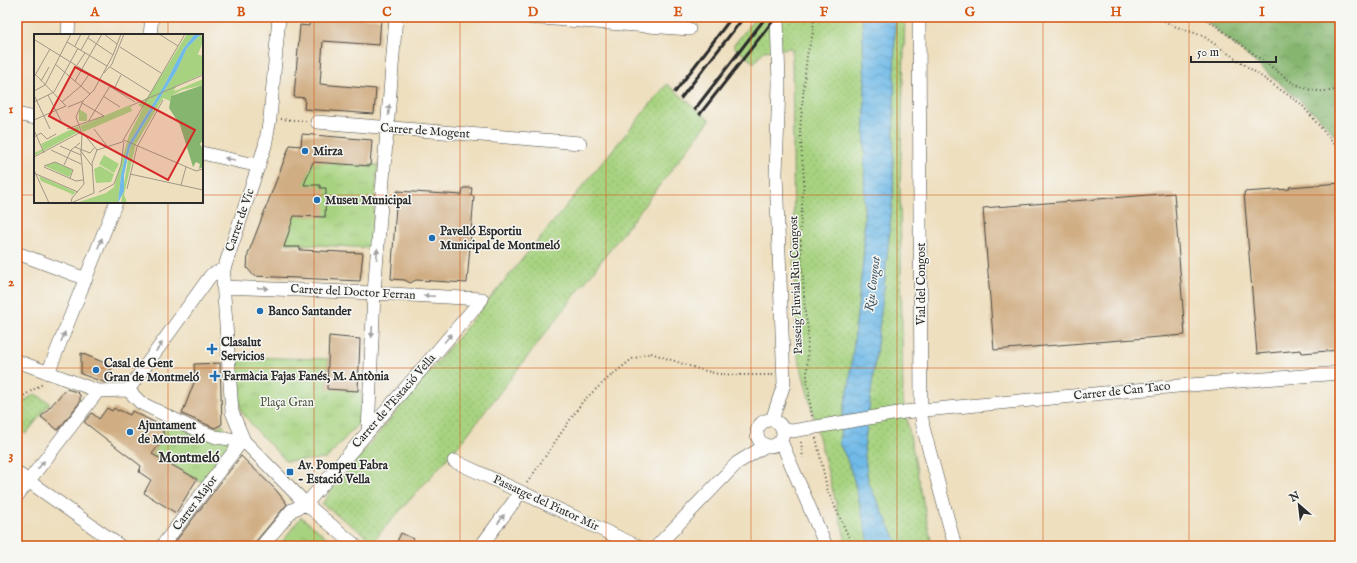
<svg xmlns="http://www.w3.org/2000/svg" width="1357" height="563" viewBox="0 0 1357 563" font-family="'IM FELL English',serif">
  <defs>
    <pattern id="grass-dots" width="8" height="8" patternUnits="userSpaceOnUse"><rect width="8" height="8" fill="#a7d380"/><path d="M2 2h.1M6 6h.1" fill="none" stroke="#90b56f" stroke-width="1.8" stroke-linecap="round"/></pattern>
    <pattern id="forest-crowns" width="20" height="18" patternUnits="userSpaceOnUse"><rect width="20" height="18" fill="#85b56e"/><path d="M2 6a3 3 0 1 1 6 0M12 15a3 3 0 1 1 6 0" fill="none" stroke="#6d935b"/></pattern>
    <pattern id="park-tufts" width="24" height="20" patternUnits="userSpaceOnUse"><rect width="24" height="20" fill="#a7d380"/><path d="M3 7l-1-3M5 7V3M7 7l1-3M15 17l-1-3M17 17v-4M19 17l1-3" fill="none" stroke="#90b56f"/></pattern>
    <pattern id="water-waves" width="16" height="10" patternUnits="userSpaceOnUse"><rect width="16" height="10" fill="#6fbae8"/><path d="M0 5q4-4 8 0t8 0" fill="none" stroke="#5b97bc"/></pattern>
  </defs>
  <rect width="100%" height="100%" fill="#f6f6f2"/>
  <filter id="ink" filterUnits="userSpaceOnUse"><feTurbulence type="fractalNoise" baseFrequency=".025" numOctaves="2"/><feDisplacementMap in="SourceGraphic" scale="8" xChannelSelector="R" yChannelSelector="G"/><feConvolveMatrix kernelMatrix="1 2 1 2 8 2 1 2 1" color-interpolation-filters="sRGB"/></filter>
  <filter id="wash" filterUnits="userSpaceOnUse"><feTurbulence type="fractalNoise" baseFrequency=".012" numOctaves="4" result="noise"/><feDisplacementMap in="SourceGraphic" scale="16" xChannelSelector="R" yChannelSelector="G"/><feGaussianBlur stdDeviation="0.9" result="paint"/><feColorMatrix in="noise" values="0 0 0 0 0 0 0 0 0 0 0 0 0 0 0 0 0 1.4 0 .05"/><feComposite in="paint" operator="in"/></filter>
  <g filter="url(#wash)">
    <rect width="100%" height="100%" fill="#eedfbf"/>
    <path fill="url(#grass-dots)" stroke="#697f56" d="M756,17H862L865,87L864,251L849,387L844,407L839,443L847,459L854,480L870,546H847L796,348L794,250L792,48L764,51L754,63L733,46Z
      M895,17H905L900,188L903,400L932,546H899L868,482L864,449L884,288L893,195Z
      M667,84L710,120L460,444L373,541L322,504L330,492Z
      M35,394L50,403L26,434L17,428V406Z"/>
    <path fill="url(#forest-crowns)" stroke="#58704c" d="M1198,17H1340V141L1318,116L1205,20Z"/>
    <path fill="url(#park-tufts)" stroke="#697f56" d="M313,160L378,165L371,248L282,243Z
      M235,357L328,359L327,388L362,392L359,423L326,459L286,461L256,430L241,411Z
      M170,412L211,430L222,424L239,450L209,486L152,454L164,438L162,426Z
      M301,517L338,546H279Z"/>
    <path fill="url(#water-waves)" stroke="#4d728a" d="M862,17H895L893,195L884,288L864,449L868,482L899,546H870L854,480L847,459L839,443L844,407L849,387L864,251L865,87Z"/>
    <g id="blocks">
      <path fill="#d0ad83" d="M310,17H348L381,19L379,45L323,41L320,84L376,89L374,114L304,109L305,98L294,97L300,25L309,26Z
        M302,134L372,140L370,166L313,162L304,185H320V188H326L325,217L294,216L284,247H300V250L363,253L360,281L254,276L247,268L248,254L290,145L301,146Z
        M1340,183V350L1302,353L1301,350L1257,354L1244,192L1290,189L1289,187Z
        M463,188H472L471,196H474L467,283L416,280L410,283L405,280L391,279L397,191L462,195Z
        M1174,193L1185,335L994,350L983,208Z
        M329,336L360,339L358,391L327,389Z
        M81,353L112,366L106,383L81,374Z
        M220,363L222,424L215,428L182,414L195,380L194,364Z
        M66,389L77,392L80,395V402L58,430L41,417Z
        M107,408L112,411L114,408L118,411L119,410L130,415L132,411L162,426L164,438L152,454L197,479L176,513L144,493L151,480L139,472L141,466L84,422L92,413L99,419Z
        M241,456L276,490L287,504L256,541L253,546H172Z
        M401,533L414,539L411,546H395Z"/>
    </g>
  </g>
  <g filter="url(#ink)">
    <use href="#blocks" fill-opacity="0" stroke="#484641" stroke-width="1"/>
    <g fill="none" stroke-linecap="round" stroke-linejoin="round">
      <g stroke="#484641" stroke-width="14">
        <path id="minor" d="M279,17L270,118L265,146L224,269L223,281L232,412L244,441L306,504L356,546
          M527,17L689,29
          M919,17L921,410L923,427L955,546
          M68,35L69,17
          M150,35L152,17
          M17,114L35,118
          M317,122L580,143
          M202,153L259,166
          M17,253L86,279
          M224,287L374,293L482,299
          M17,361L98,391L128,390L141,403L190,427L216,437L244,441
          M48,373L116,202
          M128,390L211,275L224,269
          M904,412L1178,386L1340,373
          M757 433a13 13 0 1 1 26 0a13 13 0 1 1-26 0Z
          M772,420L784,384L776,174L779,84L777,17
          M782,429L792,431L810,428
          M368,432L374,293L396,17
          M781,441L826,546
          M454,461L637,546
          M17,473L120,546
          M17,496L98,391
          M162,546L238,446L244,441
          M262,546L292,510L306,504L482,299
          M481,546L521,492
          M657,546L737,463L765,446"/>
      </g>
      <path stroke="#484641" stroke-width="2" stroke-dasharray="1 3" stroke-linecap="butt" d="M1157,17L1174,26L1203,36L1301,104L1340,151
        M1204,17L1293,83C1308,90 1324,95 1340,88
        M281,119L306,121
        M17,400L44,383
        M812,416L810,403L807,376L808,329L805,312L800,233L804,180L800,131L802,107L807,55L813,33L814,17
        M816,438L828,492L853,546
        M801,442L803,458
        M527,483L583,401L606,380L632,359L651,353L698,369L718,374L737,375H773
        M281,546L286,538"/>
      <use href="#minor" stroke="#fff" stroke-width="13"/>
      <path stroke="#2b2b2b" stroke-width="3" d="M675,92L732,17
        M681,98L744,17
        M695,109L766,17
        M700,114L776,17"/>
      <g stroke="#484641" stroke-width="14" stroke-linecap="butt">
        <path id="minor-bridge" d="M810,428L904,412"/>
      </g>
      <use href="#minor-bridge" stroke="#fff" stroke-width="13"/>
    </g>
    <defs><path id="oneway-solid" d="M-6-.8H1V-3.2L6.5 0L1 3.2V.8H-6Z"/></defs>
    <g fill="#a0a0a0">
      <use href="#oneway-solid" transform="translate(389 110) rotate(-86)"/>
      <use href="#oneway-solid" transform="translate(230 159) rotate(-168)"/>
      <use href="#oneway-solid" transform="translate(100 243) rotate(-68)"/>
      <use href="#oneway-solid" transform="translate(377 254) rotate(-85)"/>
      <use href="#oneway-solid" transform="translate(263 288) rotate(2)"/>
      <use href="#oneway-solid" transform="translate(429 296) rotate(-177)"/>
      <use href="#oneway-solid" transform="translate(372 332) rotate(93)"/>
      <use href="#oneway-solid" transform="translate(63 337) rotate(-68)"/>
      <use href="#oneway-solid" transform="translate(448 338) rotate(-49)"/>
      <use href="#oneway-solid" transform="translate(159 347) rotate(-54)"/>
      <use href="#oneway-solid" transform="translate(41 465) rotate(-52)"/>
      <use href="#oneway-solid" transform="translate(501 519) rotate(-54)"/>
    </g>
  </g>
  <path fill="none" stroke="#d5540f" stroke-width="1" stroke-opacity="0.55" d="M168,17V35M314,17V546M460,17V546M606,17V546M751,17V546M897,17V546M1043,17V546M1189,17V546M17,195H35M202,195H1340M168,202V546M17,368H1340"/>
  <g fill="#1f6fb2" stroke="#f6f6f2" stroke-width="1.5">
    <circle cx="305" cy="151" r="4"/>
    <circle cx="317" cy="200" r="4"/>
    <circle cx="432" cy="238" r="4"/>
    <circle cx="260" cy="311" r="4"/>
    <path d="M210 343h4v4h4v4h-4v4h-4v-4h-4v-4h4z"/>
    <circle cx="96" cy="370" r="4"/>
    <path d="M213 370h4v4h4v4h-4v4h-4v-4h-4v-4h4z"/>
    <circle cx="130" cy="432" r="4"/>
    <rect x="286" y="468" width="8" height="8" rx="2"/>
  </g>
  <g text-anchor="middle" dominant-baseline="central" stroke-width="3" stroke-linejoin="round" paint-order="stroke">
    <g font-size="12" fill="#2b2b2b" stroke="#f6f6f2">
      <text transform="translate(425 131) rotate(4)">Carrer de Mogent</text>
      <text transform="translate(240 220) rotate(-71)">Carrer de Vic</text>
      <text transform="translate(921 284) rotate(-90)">Vial del Congost</text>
      <text transform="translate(796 285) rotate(-92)">Passeig Fluvial Riu Congost</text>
      <text transform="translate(353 292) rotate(3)">Carrer del Doctor Ferran</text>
      <text transform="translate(1122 391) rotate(-6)">Carrer de Can Taco</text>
      <text transform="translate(394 401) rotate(-49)">Carrer de l'Estació Vella</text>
      <text transform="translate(195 503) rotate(-53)">Carrer Major</text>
      <text transform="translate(546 503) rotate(25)">Passatge del Pintor Mir</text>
    </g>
    <g font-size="12" font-weight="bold" fill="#2b2b2b" stroke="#f6f6f2" text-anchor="start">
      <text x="313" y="151">Mirza</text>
      <text x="325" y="200">Museu Municipal</text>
      <text x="440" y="231">Pavelló Esportiu<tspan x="440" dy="14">Municipal de Montmeló</tspan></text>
      <text x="268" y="311">Banco Santander</text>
      <text x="221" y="342">Clasalut<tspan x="221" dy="14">Servicios</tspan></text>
      <text x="104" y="363">Casal de Gent<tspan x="104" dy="14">Gran de Montmeló</tspan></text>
      <text x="223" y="376">Farmàcia Fajas Fanés, M. Antònia</text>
      <text x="138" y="425">Ajuntament<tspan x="138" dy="14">de Montmeló</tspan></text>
      <text x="298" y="465">Av. Pompeu Fabra<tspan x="298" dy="14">- Estació Vella</tspan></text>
    </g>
    <g font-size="12" fill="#4a5540" stroke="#f6f6f2">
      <text x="287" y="402">Plaça Gran</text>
    </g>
    <g font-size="13" font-style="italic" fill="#3f5664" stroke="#f6f6f2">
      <text transform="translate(873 284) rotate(-83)">Riu Congost</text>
    </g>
    <g font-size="14" font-weight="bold" fill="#2b2b2b" stroke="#f6f6f2">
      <text x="189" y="458">Montmeló</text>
    </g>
  </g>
  <g transform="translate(34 34)">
    <rect width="169" height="169" fill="#eedfbf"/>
    <path d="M153,0H161L149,15L131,50L94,111L87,141L84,169H42L72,159L80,153L95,101L109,74L104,71L114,63ZM167,0L169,8L164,20L140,56L141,57L169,45V51L148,56L137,62L136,67L129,64L102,110L90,160L93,169H87L96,113L143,36L153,14ZM96,71L98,77L61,93L49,98L46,92Z" fill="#a7d380"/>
    <path d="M169,51V106L166,110L169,115V133L165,135L166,130L162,128L159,133L146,91L135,74L137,62Z" fill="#85b56e"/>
    <path d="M45,75L53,80V87H45ZM44,92L46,97L0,122V119L9,115L7,110ZM21,128L39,136L35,143L11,132ZM5,142L42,158L37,162L38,160L7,147Z" fill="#a7d380"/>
    <path d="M162,20L169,22V40L142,52Z" fill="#a7d380"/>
    <path d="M70,121L85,130L80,139L65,130ZM66,132L80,140L77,148L62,149L60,135Z" fill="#a7d380"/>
    <path d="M161,0H167L153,14L143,36L96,113L90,141V157L84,169L87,141L94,111L131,50L149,15Z" fill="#6fbae8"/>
    <path fill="none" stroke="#a09784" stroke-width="1" d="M70,0L83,10M125,0L144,12M54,4L79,21M1,6L101,68M33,8L73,32M41,12L47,0M86,13L127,39M47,16L56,0M21,30L56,60M43,31L51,19M76,33L116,58M0,39L32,72L0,86M70,39L78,30L90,0M0,43L16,15M7,47L15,33M41,47L68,0M80,55L87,41M0,57L11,51L37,0M20,58L44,14M0,61L16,95M14,61L28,89M69,62L86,73M0,68L20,58M28,68L47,52L56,39M48,69L70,82M96,72L169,41M34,73L49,67L60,56L79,21L87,0M54,88L76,52M33,95L70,82M60,95L73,112M0,96L10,119M49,99L63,116M0,103L7,99L13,105L22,100M90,106L162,137L169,135M88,108L151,0M26,112L47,121M41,113L56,119L60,114M17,116L47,130M46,116L58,132M63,116L88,108M0,123L47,98M30,131L37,116L46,109M10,132L21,128L39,136L36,144M10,133L42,147L49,146M0,136L15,169M2,140L44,158M96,140L169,156M147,151L152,133M93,155L103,113L129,66M65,158L80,150L87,131L90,107M60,159L58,129L63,116M37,169L38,164L50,150L47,121L48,100L42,83L49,67M37,169L60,159"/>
    <path fill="#d62828" fill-opacity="0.15" stroke="#d62828" stroke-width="2" d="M41,33L161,96L134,146L15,82Z"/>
    <rect width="169" height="169" fill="none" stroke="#2b2b2b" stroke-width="2"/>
  </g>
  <rect width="1357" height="563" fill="none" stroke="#f6f6f2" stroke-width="44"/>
  <g transform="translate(1299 505) rotate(332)" stroke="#f6f6f2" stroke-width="3" paint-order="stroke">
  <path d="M0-3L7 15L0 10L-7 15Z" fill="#2b2b2b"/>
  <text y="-6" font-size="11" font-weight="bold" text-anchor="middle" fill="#2b2b2b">N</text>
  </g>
  <path d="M1191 56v6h85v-6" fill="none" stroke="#2b2b2b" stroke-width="2"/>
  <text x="1197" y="56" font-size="12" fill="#2b2b2b" stroke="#f6f6f2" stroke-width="3" paint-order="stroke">50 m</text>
  <rect x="22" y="22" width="1313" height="519" fill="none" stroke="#d5540f" stroke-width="1.5"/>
  <g font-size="13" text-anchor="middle" font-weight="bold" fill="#d5540f">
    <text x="95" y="16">A</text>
    <text x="241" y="16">B</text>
    <text x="387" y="16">C</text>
    <text x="533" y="16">D</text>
    <text x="678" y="16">E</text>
    <text x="824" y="16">F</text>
    <text x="970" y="16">G</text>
    <text x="1116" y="16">H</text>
    <text x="1262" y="16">I</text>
    <text x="11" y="113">1</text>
    <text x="11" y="286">2</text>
    <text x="11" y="459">3</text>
  </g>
</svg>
